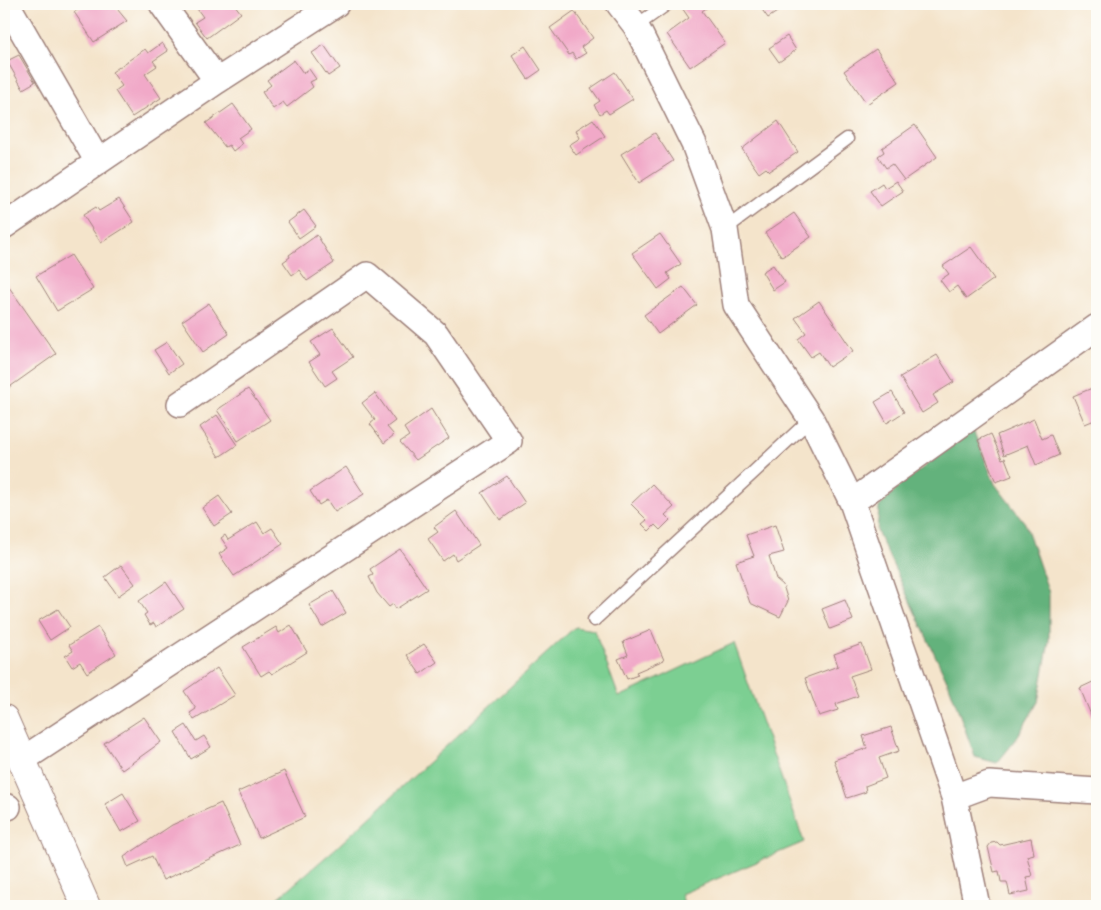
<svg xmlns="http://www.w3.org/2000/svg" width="1101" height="910" viewBox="0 0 1101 910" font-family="Kalam,sans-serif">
  <rect width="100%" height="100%" fill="#fdfcf7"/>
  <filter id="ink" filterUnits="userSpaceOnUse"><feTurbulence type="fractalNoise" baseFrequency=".02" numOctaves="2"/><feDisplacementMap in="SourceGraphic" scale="10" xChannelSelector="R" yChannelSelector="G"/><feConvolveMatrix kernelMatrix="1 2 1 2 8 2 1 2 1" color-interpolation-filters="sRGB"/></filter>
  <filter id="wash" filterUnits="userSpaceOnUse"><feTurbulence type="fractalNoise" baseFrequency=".0096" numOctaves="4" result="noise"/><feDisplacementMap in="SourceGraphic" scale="20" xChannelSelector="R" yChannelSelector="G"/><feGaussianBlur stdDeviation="1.12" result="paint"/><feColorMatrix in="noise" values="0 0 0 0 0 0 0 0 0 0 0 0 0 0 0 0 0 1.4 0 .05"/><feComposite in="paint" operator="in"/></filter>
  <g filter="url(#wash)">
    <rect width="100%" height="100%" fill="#f4e4cb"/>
    <path fill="#7bcf92" stroke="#62775e" d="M575,627L594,630L619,697L734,643L804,842L681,894L685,906H269L336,848Z"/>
    <path fill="#64b27c" stroke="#576854" d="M973,430L995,484L1025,523L1049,593V641L1038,702L1015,741L997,763L975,757L949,685L877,531L879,507L900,485Z"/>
    <g id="blocks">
      <path fill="#f1a9c8" d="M87,4H113L127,21L94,42L74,12Z
        M197,4H234L241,13L207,38L195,22L203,17L195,6Z
        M687,4H712L702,11L725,43L690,67L667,34L689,18L682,8Z
        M758,4H789L768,18Z
        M574,11L593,38L581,47L586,53L576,59L572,53L569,55L550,28Z
        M787,36L796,50L779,62L769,48Z
        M162,43L168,51L153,61L157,66L145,74L161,98L132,117L115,91L122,86L112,72L145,49L148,53Z
        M324,45L340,68L328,76L312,53Z
        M525,46L541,70L528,79L512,55Z
        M876,49L899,82L867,104L844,71Z
        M19,55L35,82L23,89L7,61Z
        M294,60L303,73L309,69L316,79L310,82L313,87L287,107L283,102L273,109L262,92L271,85L267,80Z
        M615,72L633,99L609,114L606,110L600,114L594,105L600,101L591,88Z
        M233,104L251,129L238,138L242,144L233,151L229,145L225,147L206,123Z
        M593,119L605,136L576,155L569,145L580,138L576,130Z
        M778,121L798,152L769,171L766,168L759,173L742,149Z
        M915,125L937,157L904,180L892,164L886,168L878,156L884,152L882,148Z
        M655,133L673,161L639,183L621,154Z
        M896,181L903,191L881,206L870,191L882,183L885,188Z
        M119,199L134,222L101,243L83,215L96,207L99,211Z
        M304,210L316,226L299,238L288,222Z
        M794,213L811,237L782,257L765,233Z
        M660,234L681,264L667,273L671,279L658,289L632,253Z
        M317,235L334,263L307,281L299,270L292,275L283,262L290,257L289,255Z
        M971,247L994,279L966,299L957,286L949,292L940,280L949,274L943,266Z
        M71,255L93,289L57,311L36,276Z
        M773,265L785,282L773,290L762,272Z
        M4,280L56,354L4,391L5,358Z
        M683,287L697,305L658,334L644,315Z
        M819,301L853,351L829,367L819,352L811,357L798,339L806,333L795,318Z
        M209,303L229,334L203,352L182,321Z
        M333,328L353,357L332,371L337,378L325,386L309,362L320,355L311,342Z
        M167,342L182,364L169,373L154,350Z
        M937,355L954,382L933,395L938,403L922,413L900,377Z
        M1097,386V419L1085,424L1073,396Z
        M248,389L270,420L238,441L217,410Z
        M892,392L904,412L887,423L875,402Z
        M375,393L395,421L387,427L394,435L384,443L370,424L375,420L362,403Z
        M431,409L449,438L416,460L400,442L409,436L404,428Z
        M217,415L237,445L219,457L200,427Z
        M1034,419L1042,439L1051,435L1059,455L1036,465L1028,445L1004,455L997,435Z
        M991,434L1002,459L1005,458L1012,476L996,482L978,440Z
        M346,467L364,494L335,512L327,500L319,505L310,491Z
        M507,476L525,503L500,520L482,493Z
        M652,484L674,507L665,515L670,520L660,530L655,525L649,531L642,524L647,520L631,504Z
        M219,496L232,514L214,526L202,508Z
        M456,511L479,545L456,560L453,554L443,561L428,539L438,532L434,527Z
        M257,522L264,533L272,528L283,544L234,576L219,554L228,548L221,538L225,535L228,540Z
        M775,525L784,552L769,556L776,579L783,585L788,601L780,617L750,603L736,562L754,556L746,535Z
        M400,549L427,589L396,609L393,604L389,607L377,593L369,577L373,575L370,569Z
        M121,565L135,584L118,596L105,577Z
        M166,582L184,609L156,627L154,623L150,625L144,615L147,613L139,601Z
        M333,591L346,613L322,627L309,605Z
        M845,600L853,620L830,629L822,609Z
        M58,609L70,627L50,640L38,621Z
        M291,625L307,652L272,674L269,671L261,676L243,647L276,627L279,633Z
        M98,627L116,654L87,673L80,662L72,667L65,656L73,651L69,645Z
        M651,630L664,660L636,672L638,675L627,679L618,659L628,655L623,642Z
        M424,644L437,662L420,674L407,655Z
        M862,644L871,669L850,676L858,696L836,704L838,710L819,716L805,678L838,666L834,654Z
        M217,668L235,695L194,720L190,713L196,709L184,691Z
        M1097,680V730L1080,688Z
        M144,717L161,742L122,770L104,743Z
        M186,725L196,741L204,736L211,747L191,759L175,732Z
        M891,727L899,751L879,758L886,778L865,786L866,792L847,798L834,760L867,748L863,736Z
        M284,771L305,817L259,838L238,792Z
        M123,793L140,821L121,832L105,804Z
        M221,803L240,845L163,880L152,856L128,867L124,857L172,825Z
        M1031,838L1034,854L1027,856L1032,876L1026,877L1029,891L1010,895L1007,882H1001L999,871L994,872L988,847L991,843L997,842L1000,845Z"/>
    </g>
  </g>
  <g filter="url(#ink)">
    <use href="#blocks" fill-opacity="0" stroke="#9f827b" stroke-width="1"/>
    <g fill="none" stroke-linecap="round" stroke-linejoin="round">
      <g stroke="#9f827b" stroke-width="15">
        <path id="service" d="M636,26L667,4
          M725,229L847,139
          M594,620L811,419"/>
      </g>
      <g stroke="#9f827b" stroke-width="28">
        <path id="minor" d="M7,4L98,162
          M162,4L217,81
          M619,4L636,26L694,144L725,229L736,305L811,419L852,502L954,797L977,906
          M4,226L217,81L336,4
          M852,502L1097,327
          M22,760L509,441L436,334L367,275L180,404
          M954,797L989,784L1097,791
          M4,808L8,807"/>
      </g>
      <g stroke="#9f827b" stroke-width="30">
        <path id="secondary" d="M4,719L86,906"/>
      </g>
      <use href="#service" stroke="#fff" stroke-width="12"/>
      <use href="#minor" stroke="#fff" stroke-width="25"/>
      <use href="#secondary" stroke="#fff" stroke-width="28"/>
    </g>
  </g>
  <rect width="1101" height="910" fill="none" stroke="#fdfcf7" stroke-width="20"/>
</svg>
